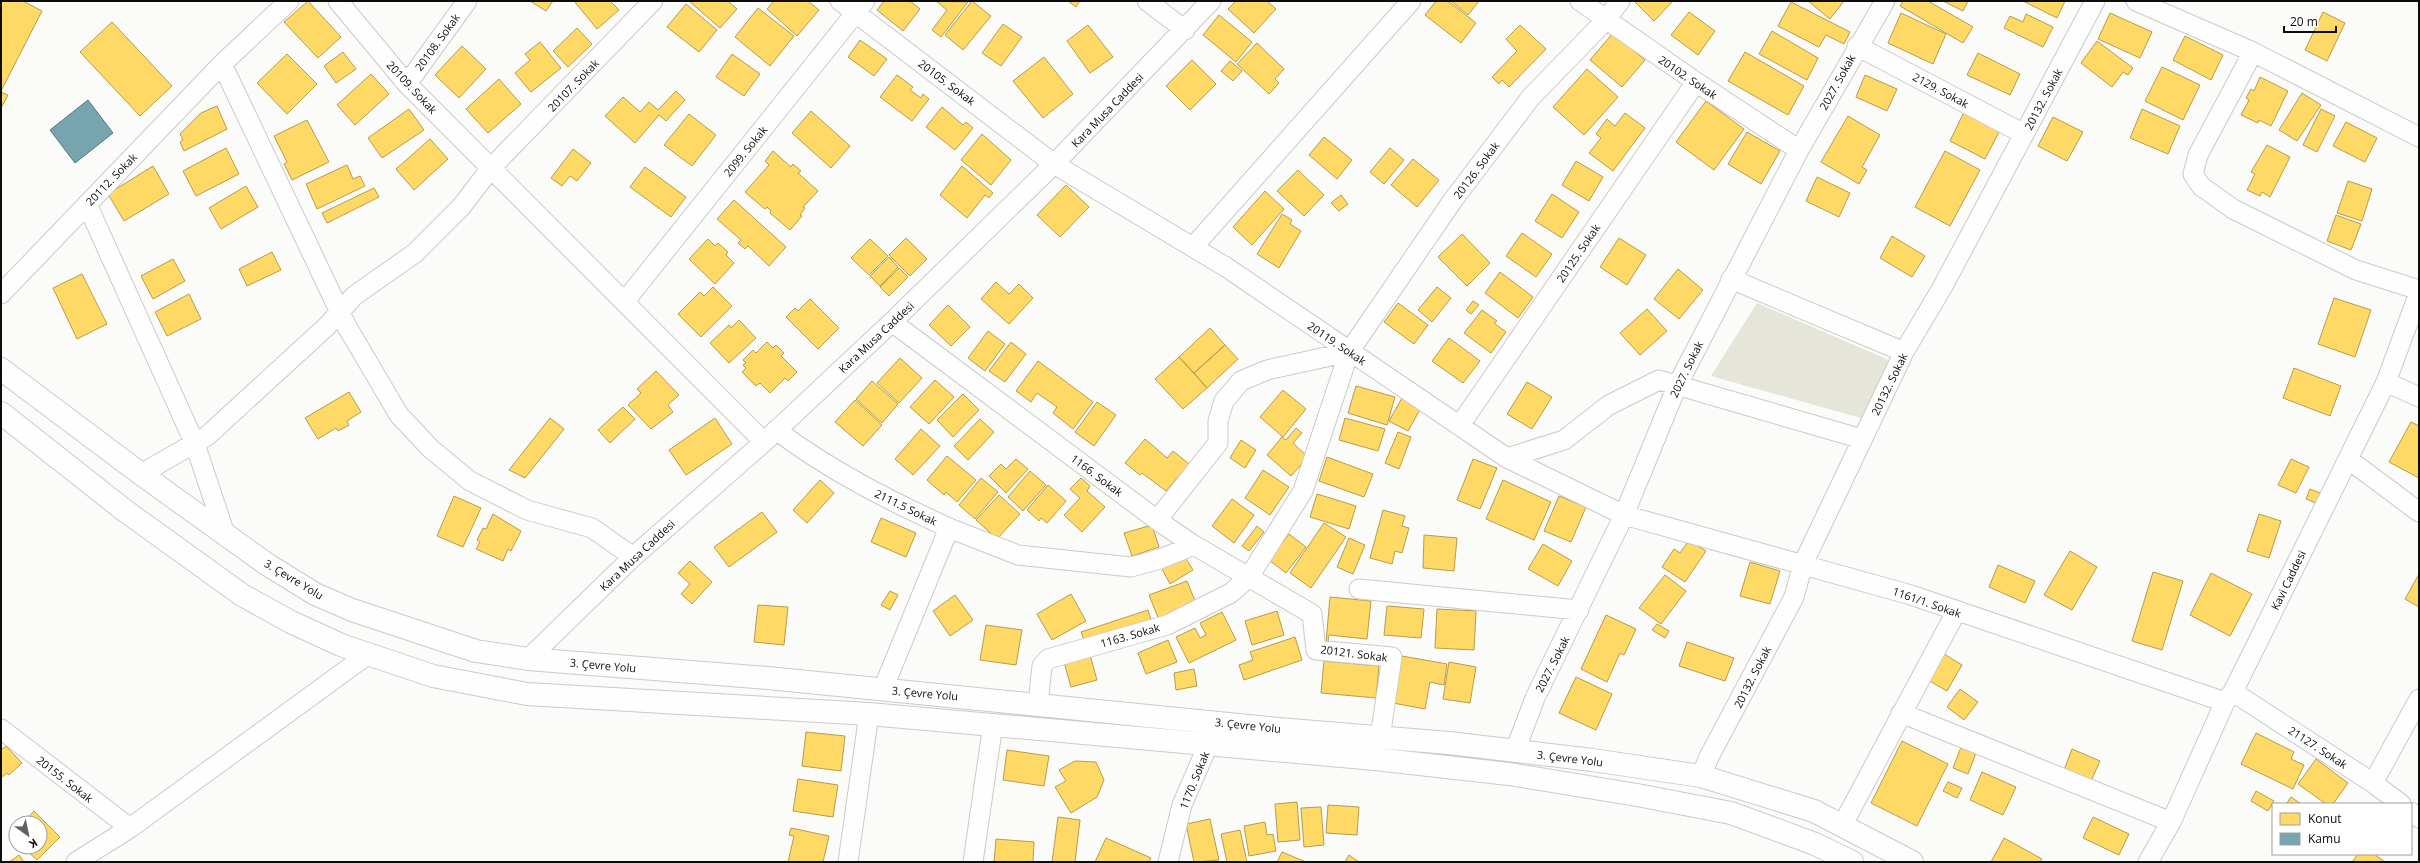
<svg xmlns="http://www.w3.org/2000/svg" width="2420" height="863" viewBox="0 0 2420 863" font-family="'Open Sans',sans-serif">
  <rect width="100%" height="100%" fill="#fbfbf9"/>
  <path fill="#e6e5d9" d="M1757,303L1891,361L1864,419L1711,376Z"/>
  <path fill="#ffd966" stroke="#b69c4b" d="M1,1H23L42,11L1,91Z
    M308,1L341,37L318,58L284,22Z
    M530,1H553L546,11Z
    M574,1H610L619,10L597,29Z
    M689,1H728L737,9L720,28Z
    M774,1H808L819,10L797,36L767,9Z
    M884,1H910L920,9L903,31L877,10Z
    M936,1L968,2L941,37L932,30L947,10Z
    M972,1L991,16L963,50L945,35Z
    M1068,1H1080L1076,7Z
    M1236,1H1267L1276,9L1254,33L1228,9Z
    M1436,1H1448L1476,23L1461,43L1425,15Z
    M1451,1H1479L1468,15Z
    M1634,1H1673L1654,21Z
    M1808,1H1844L1830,19Z
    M1903,1H1928L1973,27L1963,43L1900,6Z
    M1943,1H1968L1963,11Z
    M2023,1H2065L2057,18Z
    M1791,2L1850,32L1844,44L1826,35L1819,47L1778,26Z
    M686,4L717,30L699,52L667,27Z
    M758,8L794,36L770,66L735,37Z
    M1689,12L1715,31L1698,55L1671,35Z
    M2323,12L2345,23L2327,61L2305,50Z
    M1901,13L1946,34L1933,64L1888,43Z
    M2110,13L2152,32L2140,58L2098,39Z
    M2026,14L2053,27L2043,47L2004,28L2010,16L2023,22Z
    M1219,15L1252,42L1236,62L1203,35Z
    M112,22L172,86L140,116L80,52Z
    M1003,24L1022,37L1001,66L982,53Z
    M1088,25L1113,57L1090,73L1067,41Z
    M1520,25L1546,49L1509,87L1502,80L1499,84L1492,77L1517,51L1506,39Z
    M577,28L592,44L568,67L553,51Z
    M1772,31L1818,58L1807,80L1759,54Z
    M1613,33L1645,60L1622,87L1590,60Z
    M2185,36L2223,55L2211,80L2173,60Z
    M860,40L887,59L874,76L848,57Z
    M2097,41L2133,68L2128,75L2123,72L2112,87L2081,63Z
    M540,42L561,68L531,92L515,73L530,60L525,54Z
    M1257,43L1284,69L1275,79L1279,83L1269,94L1237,64Z
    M462,46L486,69L459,98L435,75Z
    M343,52L356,69L336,83L324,66Z
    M1745,52L1804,86L1788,115L1728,81Z
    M1978,53L2020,74L2010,95L1967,75Z
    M287,54L317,84L287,114L257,83Z
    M732,54L760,74L744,96L716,77Z
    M1044,57L1073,94L1043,118L1013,81Z
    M1192,60L1216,84L1190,110L1166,86Z
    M1230,61L1242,71L1233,81L1221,71Z
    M2162,67L2200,85L2183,120L2145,101Z
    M1587,69L1618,97L1584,135L1553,107Z
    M371,74L389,94L355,125L337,105Z
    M897,75L913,87L910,90L921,98L923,94L929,99L912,121L880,97Z
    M1865,75L1897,89L1887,111L1856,97Z
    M2260,77L2288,91L2271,126L2259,120L2258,123L2241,115L2249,100L2246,98L2251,89L2254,91Z
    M499,79L521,104L488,133L466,109Z
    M676,91L685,100L666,121L659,115L635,143L605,116L623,97L640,112L649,102L658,110Z
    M1,92L8,95L1,108Z
    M2302,93L2321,105L2297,141L2279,130Z
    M1706,101L1744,129L1714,170L1676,142Z
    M217,106L227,129L184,151L180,142L183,140L180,134L201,113Z
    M942,107L963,125L966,122L973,128L955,150L926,127Z
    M409,109L424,130L382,158L368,138Z
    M2142,109L2180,126L2168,154L2130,138Z
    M2321,109L2335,116L2317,152L2303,145Z
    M811,111L850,146L831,168L792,133Z
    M1964,112L2000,130L1985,159L1950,141Z
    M1625,113L1645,128L1613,171L1589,153L1601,138L1596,134L1607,119L1615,126Z
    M689,114L716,135L692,166L664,145Z
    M1848,116L1880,135L1862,167L1867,170L1859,184L1821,162Z
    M2053,117L2083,132L2067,161L2038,146Z
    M307,120L329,162L292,180L284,164L287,162L274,136Z
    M2346,122L2377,138L2365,162L2333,146Z
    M1747,132L1780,151L1761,184L1728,164Z
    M982,134L1011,160L991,185L961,160Z
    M1324,137L1352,160L1337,179L1309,155Z
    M430,139L448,159L414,190L396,169Z
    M2267,145L2290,157L2270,197L2262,192L2260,196L2247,190L2255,174L2251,172Z
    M226,148L239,174L196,196L183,171Z
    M1390,148L1404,160L1384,184L1370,172Z
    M573,149L591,163L577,181L570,176L562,186L551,178Z
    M773,151L791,167L793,164L801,171L798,173L818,191L803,207L805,208L800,215L802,216L790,230L770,213L771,211L767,207L765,209L745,192L769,165L765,161Z
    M1945,151L1980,170L1950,226L1915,207Z
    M1413,159L1439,180L1417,207L1391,185Z
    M1576,161L1603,177L1589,201L1562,185Z
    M347,165L353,179L360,176L365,186L317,209L306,184Z
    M153,166L169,194L124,221L108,194Z
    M962,166L993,193L989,198L985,195L967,218L940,195Z
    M645,167L686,197L671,217L630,187Z
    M1298,170L1324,195L1304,216L1277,191Z
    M1817,177L1850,193L1839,217L1806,201Z
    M2348,181L2372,189L2362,221L2337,213Z
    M1066,185L1089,207L1060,237L1037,215Z
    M246,186L258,207L221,229L209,208Z
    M374,188L379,197L327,223L322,213Z
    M1265,191L1284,209L1252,245L1233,227Z
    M1552,194L1579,212L1562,238L1535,221Z
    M1341,195L1348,204L1339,211L1331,203Z
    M734,200L786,247L769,266L748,246L745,249L738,243L741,240L717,219Z
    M1282,214L1292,220L1290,224L1301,231L1279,268L1257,254Z
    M2336,215L2361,224L2351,250L2327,241Z
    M1522,233L1552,254L1536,277L1506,256Z
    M1462,234L1490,263L1467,286L1438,257Z
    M1892,236L1925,256L1912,277L1880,258Z
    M906,238L927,259L910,276L889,255Z
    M1619,238L1646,255L1627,285L1600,267Z
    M708,239L715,246L718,243L728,252L726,255L734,263L715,284L689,259Z
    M870,239L888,256L869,275L851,258Z
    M272,252L281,270L247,286L239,269Z
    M889,257L898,267L880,286L870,276Z
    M173,259L185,281L153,299L141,276Z
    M899,268L908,277L889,296L880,287Z
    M1678,269L1703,290L1679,319L1654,299Z
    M1500,272L1533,297L1518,318L1485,293Z
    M82,274L107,324L77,339L53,288Z
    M996,282L1009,294L1019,284L1033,298L1009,324L981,299Z
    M713,287L732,306L701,337L678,314L700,292L704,296Z
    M1437,287L1451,298L1432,322L1418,310Z
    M189,294L201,319L167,336L155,312Z
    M2334,298L2371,310L2355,357L2318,344Z
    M810,299L839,328L818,349L786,317L795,308L798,311Z
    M1473,301L1479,305L1471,314L1466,310Z
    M1398,303L1428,325L1414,344L1384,322Z
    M948,305L970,327L951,346L929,325Z
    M1647,309L1667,331L1640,355L1620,333Z
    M1482,310L1497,321L1494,323L1506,332L1491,353L1464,333Z
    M739,320L756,338L729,363L710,343L729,325L731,328Z
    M1210,328L1225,345L1194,373L1179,357Z
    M988,331L1005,344L985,371L968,358Z
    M1449,338L1480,361L1463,383L1432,361Z
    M767,342L773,348L776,345L784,353L781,356L797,372L788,381L785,378L770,393L760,383L756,386L742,372L746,368L743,365L746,363L743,360L753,350L756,353Z
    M1011,342L1026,354L1005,382L989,371Z
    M1225,345L1238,359L1207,388L1194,373Z
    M1179,357L1207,388L1183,409L1155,379Z
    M900,358L922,378L899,403L877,383Z
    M1038,361L1093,402L1073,429L1053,413L1057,407L1037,393L1031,402L1016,391Z
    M2294,368L2341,386L2330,416L2283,398Z
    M656,371L679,395L668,405L673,412L651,429L628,405L641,393L637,389Z
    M935,380L954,397L929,424L910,407Z
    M872,381L898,404L882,423L856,399Z
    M1527,382L1552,397L1532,429L1507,414Z
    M1356,386L1395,397L1387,425L1348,413Z
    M1283,390L1306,409L1283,437L1260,417Z
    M349,392L361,412L347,421L349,425L338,431L336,428L318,439L305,418Z
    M963,394L979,410L953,437L937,420Z
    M1402,398L1421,408L1408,431L1389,421Z
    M855,400L882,425L863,446L835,422Z
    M1097,402L1116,415L1094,446L1075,432Z
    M623,407L635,419L610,443L598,430Z
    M550,418L564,429L525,478L509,470Z
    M715,418L732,444L686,475L669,450Z
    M1345,418L1385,429L1378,451L1339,440Z
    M980,419L994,432L968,460L954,446Z
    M2411,422L2419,426V478L2389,462Z
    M1296,428L1302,433L1293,443L1308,457L1291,476L1267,455L1282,437L1286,440Z
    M921,429L940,446L913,475L895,459Z
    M1398,432L1411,437L1399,469L1385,463Z
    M1145,439L1167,458L1173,451L1189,464L1166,491L1142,473L1140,475L1125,463Z
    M1241,440L1256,450L1245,468L1230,458Z
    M947,456L976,480L957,502L946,492L944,495L927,480Z
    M1327,457L1373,474L1364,497L1319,481Z
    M1016,459L1028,469L1006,493L989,476L1001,464L1006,469Z
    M1473,459L1497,468L1480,509L1457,500Z
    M2291,459L2309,467L2296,493L2278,485Z
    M1263,470L1289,487L1270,515L1245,498Z
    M1030,471L1046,485L1023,511L1008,497Z
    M981,478L998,492L975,519L959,505Z
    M1081,478L1090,486L1087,491L1105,507L1082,532L1064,515L1080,498L1070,489Z
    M820,480L834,493L807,523L793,510Z
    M1503,480L1551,502L1534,540L1486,519Z
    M1048,485L1066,501L1047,523L1041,518L1039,521L1027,510Z
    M2310,489L2320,493L2316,503L2306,499Z
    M1317,494L1356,506L1349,529L1310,517Z
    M999,495L1020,514L997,539L976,520Z
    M454,496L481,508L463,547L437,536Z
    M1559,496L1586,507L1571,542L1544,531Z
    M1232,499L1254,515L1234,543L1212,526Z
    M1383,510L1405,516L1402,526L1409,528L1402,553L1395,551L1392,564L1370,558Z
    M762,512L777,532L729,567L714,547Z
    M493,514L521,531L511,551L508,549L503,561L476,549L480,542L477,540L483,528L486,529Z
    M2259,514L2281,521L2269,558L2247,551Z
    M881,518L916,533L906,557L871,542Z
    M1324,523L1346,537L1311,588L1290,573Z
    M1152,525L1159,547L1132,556L1124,533Z
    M1257,526L1264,532L1249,551L1242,546Z
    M1289,534L1306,547L1286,573L1269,560Z
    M1424,535L1457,538L1454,571L1423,568Z
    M1349,538L1365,545L1353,574L1337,567Z
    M1689,540L1706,551L1685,582L1662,567L1674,549L1680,553Z
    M1543,544L1572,561L1558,586L1528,569Z
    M2070,551L2097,567L2072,610L2044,595Z
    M1183,554L1193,570L1170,584L1161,567Z
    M690,561L712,582L692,604L681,594L690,584L678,573Z
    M1750,562L1780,571L1770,604L1740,596Z
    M1998,565L2035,581L2025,603L1989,587Z
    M2153,572L2183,581L2162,650L2132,641Z
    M2211,573L2252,594L2230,636L2190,615Z
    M2419,574V607L2405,599Z
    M1665,575L1686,591L1661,624L1639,608Z
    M1187,581L1197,606L1159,620L1149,595Z
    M890,591L898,595L890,610L881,605Z
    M1071,594L1086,621L1052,640L1037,614Z
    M955,595L973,620L950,636L933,611Z
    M1330,597L1371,601L1367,639L1329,635L1328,642H1326Z
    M758,605L788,607L784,645L754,642Z
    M1387,606L1424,609L1421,638L1384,635Z
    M1437,609L1476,611L1474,650L1435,648Z
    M1148,610L1152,623L1086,645L1081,632Z
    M1277,611L1284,635L1252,645L1245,621Z
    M1222,612L1236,640L1189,663L1176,637L1195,628L1200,638L1206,635L1200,623Z
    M1606,615L1636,629L1624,655L1620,653L1607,682L1581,669Z
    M1657,624L1669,631L1665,638L1652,630Z
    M986,625L1022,630L1016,665L980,660Z
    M1295,637L1302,660L1244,680L1239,665L1253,660L1250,652Z
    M1168,640L1177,662L1146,674L1138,653Z
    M1687,642L1734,658L1725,681L1679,666Z
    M1944,654L1962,665L1947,691L1928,680Z
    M1090,655L1097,680L1071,687L1064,662Z
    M1402,656L1447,664L1444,685L1430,682L1425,709L1393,703Z
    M1324,661L1379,666L1376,698L1321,693Z
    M1449,662L1476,667L1470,703L1443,699Z
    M1194,669L1197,686L1176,690L1174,673Z
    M1576,677L1612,694L1596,730L1559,713Z
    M1960,689L1978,702L1964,720L1947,707Z
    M806,732L845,736L841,771L802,766Z
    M2256,733L2294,752L2291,759L2304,765L2293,789L2241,764Z
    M1902,741L1948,764L1917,826L1871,803Z
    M6,746L22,763L9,775L7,773L1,778V750Z
    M1961,747L1976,753L1968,774L1953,768Z
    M2072,749L2100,761L2091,781L2064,770Z
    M1007,750L1049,756L1044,786L1003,780Z
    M2316,759L2348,783L2333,804H2326L2298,784Z
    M1075,761L1096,762L1104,780L1097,797L1071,813L1055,787L1066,781L1059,770Z
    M1982,772L2016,787L2003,815L1970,800Z
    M798,779L838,785L833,817L793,811Z
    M1948,782L1962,788L1957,798L1943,791Z
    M2256,791L2274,801L2268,811L2251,801Z
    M2291,797L2301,804H2286Z
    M1297,802L1300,840L1278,842L1275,804Z
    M1328,805L1359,807L1357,835L1326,833Z
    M1321,807L1324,845L1304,847L1301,808Z
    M34,811L60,837L37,860L23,847H40V823H23Z
    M1058,817L1080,820L1075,862H1052Z
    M2093,817L2129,834L2119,855L2083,838Z
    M1210,819L1219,860L1194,862L1186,824Z
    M1265,822L1267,835L1273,834L1276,851L1249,856L1244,826Z
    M791,828L829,836L823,862H788L794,836L789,835Z
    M1240,830L1247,862H1227L1221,834Z
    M1106,838L1151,858L1149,862H1095Z
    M2004,838L2042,859L2040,862H1991Z
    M996,839L1034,842L1033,862H994Z
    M1282,852L1306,862H1277Z
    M2358,854H2374L2385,862H2352Z
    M19,855L24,862H9Z
    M1349,855L1359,862H1345Z"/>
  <path fill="#76a5af" stroke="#56777e" d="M88,100L113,133L75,163L50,130Z"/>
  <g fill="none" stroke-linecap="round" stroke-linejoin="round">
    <g stroke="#cacac8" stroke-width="21">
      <path id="minor" d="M338,1L407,84L764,442
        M840,1L1054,164L1226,267L1507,458L1624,515L1911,595L2225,702
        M1147,1L1185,30
        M1580,1L1696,82L1799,150
        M2136,1L2253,52L2419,137
        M1857,46L2024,134
        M2253,52L2198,155L2193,174L2201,186L2233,209L2356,270L2419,290
        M222,64L346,325L399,415L431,449L470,481L527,510L592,528L633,557
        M407,84L467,1
        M87,204L195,444L225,534
        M1193,247L1411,1
        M1731,279L1904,352
        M1,294L222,64L289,1
        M625,301L865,1
        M892,322L1157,520L1192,544L1312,614L1316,650L1392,657L1380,738
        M2386,382L2419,397
        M1460,425L1696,82
        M776,430C829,470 888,500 949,528L883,689
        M1507,458L1564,440L1609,405L1659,380L1862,439
        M2348,459L2419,512
        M141,474L207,436L327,326L354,296L415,253L461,207L491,168L653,1
        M1157,520L1218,443V421L1224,401L1241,381L1267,370L1349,352
        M949,528L1018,555L1131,567L1160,559L1185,549L1192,544
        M1359,589L1579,610
        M528,659L633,557L764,442L892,322L1054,164L1211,1
        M2233,692L2373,783L2401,804
        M1038,704L1042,666L1048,659L1167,625L1231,593L1249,577L1303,491L1349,352L1453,200L1531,97L1605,21L1620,1
        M1901,713L2171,822
        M1,729L130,828
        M1515,751L1535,698L1624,515L1677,386L1799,150L1885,1
        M1701,776L1709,757L1794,597L1803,564L1904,352L1943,286L2095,1
        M2373,783L2419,699
        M2411,812L2419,818
        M1843,824L1956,612
        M76,862L130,828L367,655
        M848,862L869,714
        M973,862L993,724
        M1168,862L1182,805L1208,745
        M2148,862L2171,822L2225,702L2233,692L2386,382L2419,293"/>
    </g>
    <g stroke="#cacac8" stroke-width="24">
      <path id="major" d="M1,369L141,474L268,565L315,594L352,610L476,651L528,659L768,678L1278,729L1449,743L1592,760L1701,776L1814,811L1912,862
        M1,413L124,510L242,595L291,622L341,645L433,676L527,694L869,714L1375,759L1509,774L1637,795L1731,813L1815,844L1852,862"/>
    </g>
    <use href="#minor" stroke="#fefefe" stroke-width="19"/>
    <use href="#major" stroke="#fefefe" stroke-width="22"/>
  </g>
  <g text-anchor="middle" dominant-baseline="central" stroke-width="4" stroke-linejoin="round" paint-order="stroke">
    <g font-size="11" fill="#0c0c0b" stroke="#fff">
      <text transform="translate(437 42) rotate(-54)">20108. Sokak</text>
      <text transform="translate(1688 77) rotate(34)">20102. Sokak</text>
      <text transform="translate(947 82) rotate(37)">20105. Sokak</text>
      <text transform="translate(1837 82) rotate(-61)">2027. Sokak</text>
      <text transform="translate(573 85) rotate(-46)">20107. Sokak</text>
      <text transform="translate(412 87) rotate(47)">20109. Sokak</text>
      <text transform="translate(1941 90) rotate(28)">2129. Sokak</text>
      <text transform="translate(2043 99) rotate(-62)">20132. Sokak</text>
      <text transform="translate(1107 110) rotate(-46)">Kara Musa Caddesi</text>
      <text transform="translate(745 151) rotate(-51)">2099. Sokak</text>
      <text transform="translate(1476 170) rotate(-53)">20126. Sokak</text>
      <text transform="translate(111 179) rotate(-46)">20112. Sokak</text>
      <text transform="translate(1578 253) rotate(-56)">20125. Sokak</text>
      <text transform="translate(876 337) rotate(-43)">Kara Musa Caddesi</text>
      <text transform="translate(1337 343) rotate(34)">20119. Sokak</text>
      <text transform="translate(1686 369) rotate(-64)">2027. Sokak</text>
      <text transform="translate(1889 384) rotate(-64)">20132. Sokak</text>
      <text transform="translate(1097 475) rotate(37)">1166. Sokak</text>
      <text transform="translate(906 507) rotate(26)">2111.5 Sokak</text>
      <text transform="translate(637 555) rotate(-43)">Kara Musa Caddesi</text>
      <text transform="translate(294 579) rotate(31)">3. Çevre Yolu</text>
      <text transform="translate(2288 580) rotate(-64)">Kavi Caddesi</text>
      <text transform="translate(1927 602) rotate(19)">1161/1. Sokak</text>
      <text transform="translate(1130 635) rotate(-16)">1163. Sokak</text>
      <text transform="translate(1354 653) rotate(7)">20121. Sokak</text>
      <text transform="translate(1552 664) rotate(-63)">2027. Sokak</text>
      <text transform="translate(603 665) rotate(5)">3. Çevre Yolu</text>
      <text transform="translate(1752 677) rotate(-63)">20132. Sokak</text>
      <text transform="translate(925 693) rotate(5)">3. Çevre Yolu</text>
      <text transform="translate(1248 725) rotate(6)">3. Çevre Yolu</text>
      <text transform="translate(2318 747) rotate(33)">21127. Sokak</text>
      <text transform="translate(1570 758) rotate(7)">3. Çevre Yolu</text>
      <text transform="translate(65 779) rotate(38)">20155. Sokak</text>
      <text transform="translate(1194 780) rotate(-68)">1170. Sokak</text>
    </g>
  </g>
  <rect width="2420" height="863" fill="none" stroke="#0c0c0b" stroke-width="4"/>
  <rect x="2272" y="803" width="140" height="52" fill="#ffffff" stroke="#9e9e9d"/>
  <rect x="2280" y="813" width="20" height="12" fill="#ffd966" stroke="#9e9e9d"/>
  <text x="2308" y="823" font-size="12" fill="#0c0c0b">Konut</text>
  <rect x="2280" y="833" width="20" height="12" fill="#76a5af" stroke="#9e9e9d"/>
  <text x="2308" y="843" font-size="12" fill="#0c0c0b">Kamu</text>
  <g transform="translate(28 835) rotate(147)"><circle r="19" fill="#ffffff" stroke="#9e9e9d"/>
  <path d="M0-3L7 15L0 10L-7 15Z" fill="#60605e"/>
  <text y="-6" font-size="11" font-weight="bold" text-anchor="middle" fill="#0c0c0b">K</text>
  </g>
  <path d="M2284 26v6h52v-6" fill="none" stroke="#0c0c0b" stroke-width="2"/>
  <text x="2290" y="26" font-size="12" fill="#0c0c0b" stroke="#ffffff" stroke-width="3" paint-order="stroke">20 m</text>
</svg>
